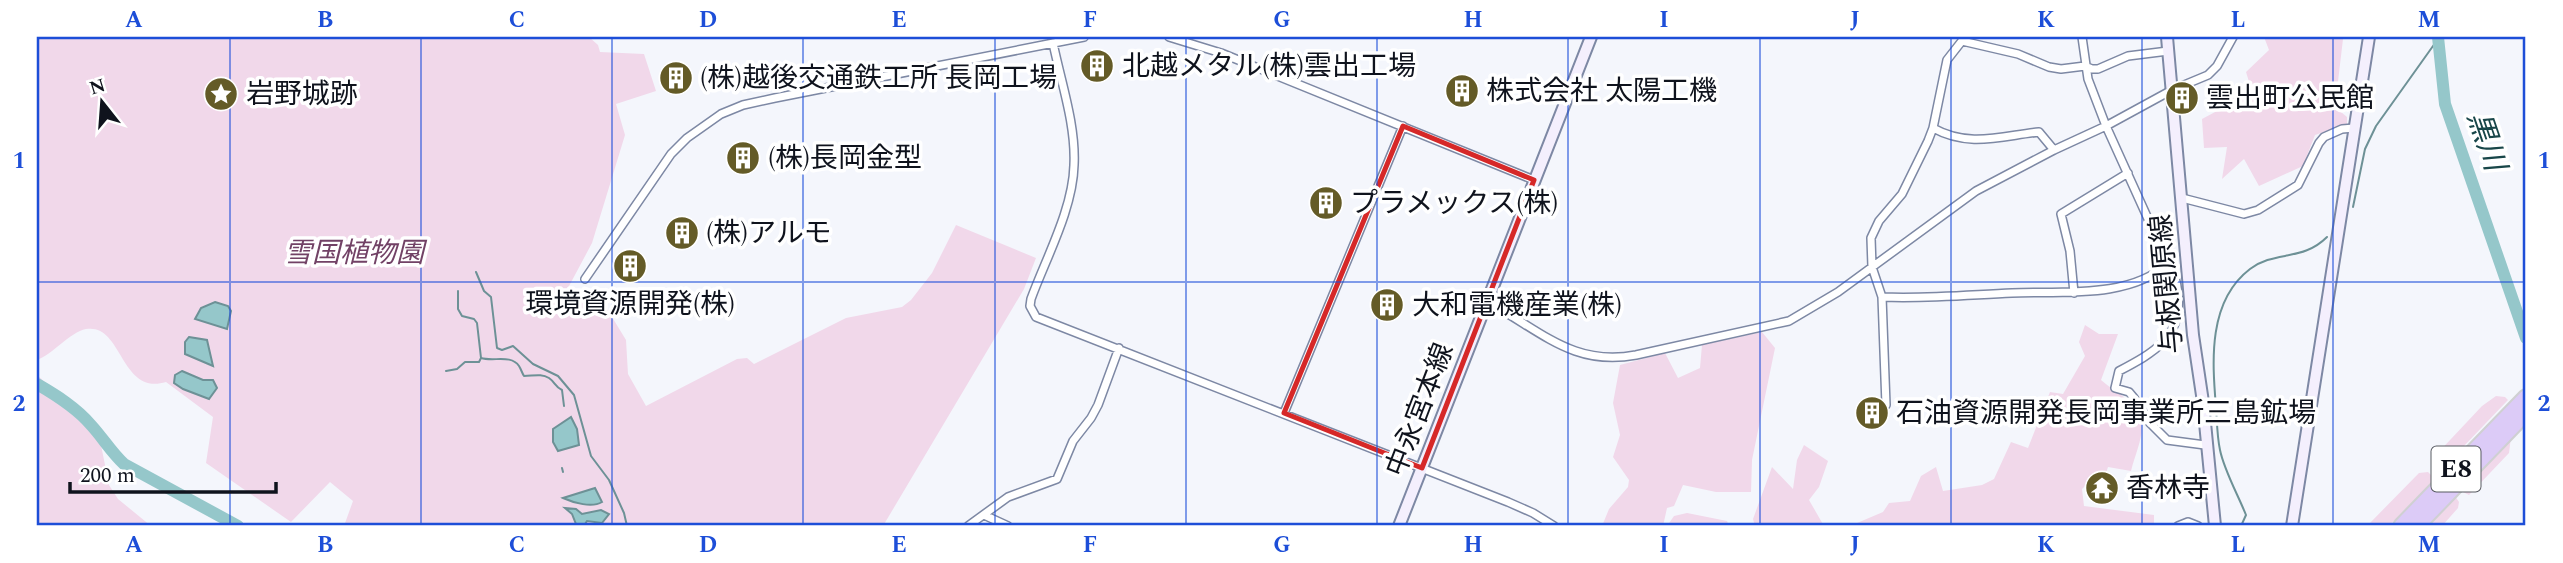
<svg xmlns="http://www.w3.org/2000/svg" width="2563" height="563" viewBox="0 0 2563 563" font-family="Spectral,'Noto Sans JP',serif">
  <rect width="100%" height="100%" fill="#f4f6fc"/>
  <path fill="#f1d8ea" d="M37,37H589L598,45L600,52L644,54L656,91L616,104L625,135L592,243L568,288L596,309L601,299L626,340L628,374L646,406L737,359L747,358L754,364L846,318L902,307L911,300L932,273L956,225L1036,258L1024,289L883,526H344L353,501L330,482L291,522L206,463L213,417L166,382C120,396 123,323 86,329C70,332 52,355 37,360Z
    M2264,37H2339L2343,39L2335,107L2347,117V124L2315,135L2303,166L2259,186L2244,159L2222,179L2227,147L2204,148L2202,119L2217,111L2250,85L2246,72L2269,50Z
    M2085,325L2099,334H2118L2101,380C2111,389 2119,392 2127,400C2153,421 2138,443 2131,471L2108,467L2103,482L2092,479L2082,489L2084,506L2154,515V526H1850L1883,512L1889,503L1910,501L1921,476L1936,467L1943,491L1982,485L1994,479L2011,442L2028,448L2050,392L2063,394L2085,356L2079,342Z
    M1762,332L1775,348L1752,460L1751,492H1716L1683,485L1674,506L1667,508L1663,526H1602L1609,509L1628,487L1629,480L1613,457L1620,435L1613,403L1620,365L1665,353L1678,378L1700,368L1702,345Z
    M37,375L98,430L109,485L118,499L151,526H37Z
    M2496,396L2505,397L2508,400L2441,470L2432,467L2431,462L2435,456L2482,406Z
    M2511,437L2509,453L2469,495L2461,491Z
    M1804,445L1828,461L1819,487L1809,500L1824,526H1755L1753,519L1772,467L1793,489L1797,460Z
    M2428,472L2435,479L2389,526H2367L2419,473Z
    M2455,496L2459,502L2458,508L2442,526H2429Z
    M1687,513L1727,521L1729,526H1667L1674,516Z"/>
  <path fill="#95c7ca" stroke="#6d9196" stroke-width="2" d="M215,302L228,306L231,311L227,329L195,319L201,308Z
    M189,337L207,340L213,366L185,354V342Z
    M182,371L203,380H213L217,388L209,399L183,389L174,383L175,375Z
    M571,417L577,429L579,445L558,451L553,442V429Z
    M595,488L602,502C592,508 574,503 563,498Z
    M565,508L576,509L582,514L601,510L609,514L602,523L587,521L585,524L589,526L576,524L572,514Z"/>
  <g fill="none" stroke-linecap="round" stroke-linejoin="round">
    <path stroke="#6d9196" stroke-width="2" d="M2353,207L2365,149L2376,126L2438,39
      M476,272L484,291L491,297L497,348L502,350L513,346L533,364L558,376L574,395L591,456L609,480L624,513L627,526
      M458,291V309L462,316L474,319L477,323L481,358C493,362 511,354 519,366C521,369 522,373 524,376C533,376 541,373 549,378C555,382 555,387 562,390L564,406
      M446,371L457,369L465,362H479L481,358
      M562,468L563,472
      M2241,526L2246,515C2238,495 2224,470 2220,450C2217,436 2217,421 2216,407C2212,360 2208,301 2250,269C2275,250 2302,262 2327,237"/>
    <path stroke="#95c7ca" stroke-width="12" d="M2438,37L2445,104L2526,338
      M37,384C56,395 77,408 91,425C103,438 111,452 124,464L238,526"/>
    <g stroke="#7d88a4" stroke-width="10">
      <path id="street" d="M1169,37L1221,53L1534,180
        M1962,41L2018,54L2049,67L2061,69L2085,66L2092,69H2098L2128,56L2168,51
        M1053,43C1061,82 1076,125 1074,165C1073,209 1046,258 1031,299L1030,306L1036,317L1508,502L1533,513L1554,526
        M1933,128C1969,148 2001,136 2039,132L2054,150
        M2182,198L2244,214L2258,210L2298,185L2319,143L2324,137L2342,129L2354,128
        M2168,263C2175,273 2177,282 2178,294C2183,337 2153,353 2119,371L2115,388L2129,392L2134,398L2150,423L2167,440L2205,445
        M585,279L671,154L687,138L721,114L743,105L775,98L1084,37
        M2074,293L2070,251L2061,214L2128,173
        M1882,297C1925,299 1968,295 2012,293C2060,291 2131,299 2168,263L2106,126L2088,79L2082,37
        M1487,302C1541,330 1572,367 1636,355L1789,321L1838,292L1976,191L2054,150L2106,126L2172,90L2208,75L2217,66L2233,37
        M1886,405L1882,297L1872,267L1871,238L1879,221L1902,194L1928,141L1933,128L1947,60L1965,37
        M1284,413L1403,126
        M984,515L1008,526
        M968,526L1008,497L1057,479L1073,441L1091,418L1098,405L1119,348
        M2178,526L2188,522L2198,526"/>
    </g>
    <g stroke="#7d88a4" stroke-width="14">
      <path id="secondary" d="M2167,37L2193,335L2203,402L2215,526
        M1399,526L1591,37
        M2292,526L2369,37"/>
    </g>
    <g stroke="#cfd0d2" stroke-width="18">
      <path id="highway" d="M2401,526L2526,397
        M2417,526L2526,413"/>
    </g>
    <use href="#street" stroke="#fff" stroke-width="7"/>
    <use href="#secondary" stroke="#f4effd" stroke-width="10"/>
    <use href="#highway" stroke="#dccbf7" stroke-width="14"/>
  </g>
  <path fill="none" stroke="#d62828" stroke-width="5" stroke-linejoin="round" d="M1403,126L1534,180L1422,468L1284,413Z"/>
  <path fill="none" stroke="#1d4ed8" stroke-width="2" stroke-opacity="0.55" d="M230,37V526M421,37V526M612,37V526M803,37V526M995,37V526M1186,37V526M1377,37V526M1568,37V526M1760,37V526M1951,37V526M2142,37V526M2333,37V526M37,282H2526"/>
  <defs>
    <g id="building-disc" transform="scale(1.75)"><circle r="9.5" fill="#645b27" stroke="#fff"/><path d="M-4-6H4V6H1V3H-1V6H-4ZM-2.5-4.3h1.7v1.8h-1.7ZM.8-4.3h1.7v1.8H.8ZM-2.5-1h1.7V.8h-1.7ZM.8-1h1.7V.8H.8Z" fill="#fff"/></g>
    <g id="sight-disc" transform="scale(1.75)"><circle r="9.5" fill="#645b27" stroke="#fff"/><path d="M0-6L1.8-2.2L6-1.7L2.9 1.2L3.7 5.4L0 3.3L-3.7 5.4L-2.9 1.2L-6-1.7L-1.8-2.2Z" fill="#fff"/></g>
    <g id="temple-disc" transform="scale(1.75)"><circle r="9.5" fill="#645b27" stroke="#fff"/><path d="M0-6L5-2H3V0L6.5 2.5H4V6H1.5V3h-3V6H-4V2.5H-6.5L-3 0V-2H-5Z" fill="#fff"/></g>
  </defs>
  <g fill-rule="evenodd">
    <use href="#building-disc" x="1097" y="66"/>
    <use href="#building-disc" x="676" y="78"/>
    <use href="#building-disc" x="1462" y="91"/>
    <use href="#sight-disc" x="221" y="94"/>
    <use href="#building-disc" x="2182" y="98"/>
    <use href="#building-disc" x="743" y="158"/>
    <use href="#building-disc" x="1326" y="203"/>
    <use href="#building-disc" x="682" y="233"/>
    <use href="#building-disc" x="630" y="266"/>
    <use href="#building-disc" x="1387" y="305"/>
    <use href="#building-disc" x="1872" y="413"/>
    <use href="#temple-disc" x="2102" y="488"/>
  </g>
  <g text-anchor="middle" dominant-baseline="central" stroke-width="7" stroke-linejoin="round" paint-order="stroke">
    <rect fill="#fff" stroke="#575a61" stroke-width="2" x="2431.5" y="446.5" width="49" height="45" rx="5"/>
    <g font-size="26" font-weight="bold" fill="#0f131d">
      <text x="2456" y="469">E8</text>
    </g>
    <g font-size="28" fill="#0f131d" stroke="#fff" text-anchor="start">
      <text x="1122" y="66">北越メタル(株)雲出工場</text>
      <text x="700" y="78">(株)越後交通鉄工所 長岡工場</text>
      <text x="1486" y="91">株式会社 太陽工機</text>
      <text x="246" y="94">岩野城跡</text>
      <text x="2206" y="98">雲出町公民館</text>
      <text x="768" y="158">(株)長岡金型</text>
      <text x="1350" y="203">プラメックス(株)</text>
      <text x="706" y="233">(株)アルモ</text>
      <text x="630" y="304" text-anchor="middle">環境資源開発(株)</text>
      <text x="1412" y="305">大和電機産業(株)</text>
      <text x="1896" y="413">石油資源開発長岡事業所三島鉱場</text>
      <text x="2126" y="488">香林寺</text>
    </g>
    <g font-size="28" font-style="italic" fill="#724266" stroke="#fff">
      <text x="354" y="253">雪国植物園</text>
    </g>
    <g font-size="28" fill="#0f131d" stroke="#fff">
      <text transform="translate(2167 284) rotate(-95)">与板関原線</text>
      <text transform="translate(1420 410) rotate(-69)">中永宮本線</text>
    </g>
    <g font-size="30" font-style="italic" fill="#184649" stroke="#fff">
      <text transform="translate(2486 141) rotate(71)">黒川</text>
    </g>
  </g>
  <rect width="2563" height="563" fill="none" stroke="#ffffff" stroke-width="77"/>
  <g transform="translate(102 102) rotate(343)" stroke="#ffffff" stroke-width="5" paint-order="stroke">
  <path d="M0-5L12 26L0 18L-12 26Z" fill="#0f131d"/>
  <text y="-10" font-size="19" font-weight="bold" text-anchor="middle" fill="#0f131d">N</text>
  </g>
  <path d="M70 482v10h206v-10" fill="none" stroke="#0f131d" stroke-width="3.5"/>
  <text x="80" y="482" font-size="21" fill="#0f131d" stroke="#ffffff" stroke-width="5" paint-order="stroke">200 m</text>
  <rect x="38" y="38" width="2486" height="486" fill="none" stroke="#1d4ed8" stroke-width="2.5"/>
  <g font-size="23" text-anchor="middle" font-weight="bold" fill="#1d4ed8">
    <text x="134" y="27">A</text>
    <text x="325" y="27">B</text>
    <text x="517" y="27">C</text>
    <text x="708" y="27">D</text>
    <text x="899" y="27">E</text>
    <text x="1090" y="27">F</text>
    <text x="1282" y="27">G</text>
    <text x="1473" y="27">H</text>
    <text x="1664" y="27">I</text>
    <text x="1855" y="27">J</text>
    <text x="2046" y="27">K</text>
    <text x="2238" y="27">L</text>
    <text x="2429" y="27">M</text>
    <text x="19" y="168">1</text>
    <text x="2544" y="168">1</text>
    <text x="19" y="411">2</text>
    <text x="2544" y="411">2</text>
    <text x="134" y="552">A</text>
    <text x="325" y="552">B</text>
    <text x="517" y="552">C</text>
    <text x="708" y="552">D</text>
    <text x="899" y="552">E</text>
    <text x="1090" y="552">F</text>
    <text x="1282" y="552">G</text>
    <text x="1473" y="552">H</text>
    <text x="1664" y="552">I</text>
    <text x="1855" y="552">J</text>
    <text x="2046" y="552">K</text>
    <text x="2238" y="552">L</text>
    <text x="2429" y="552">M</text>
  </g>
</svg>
